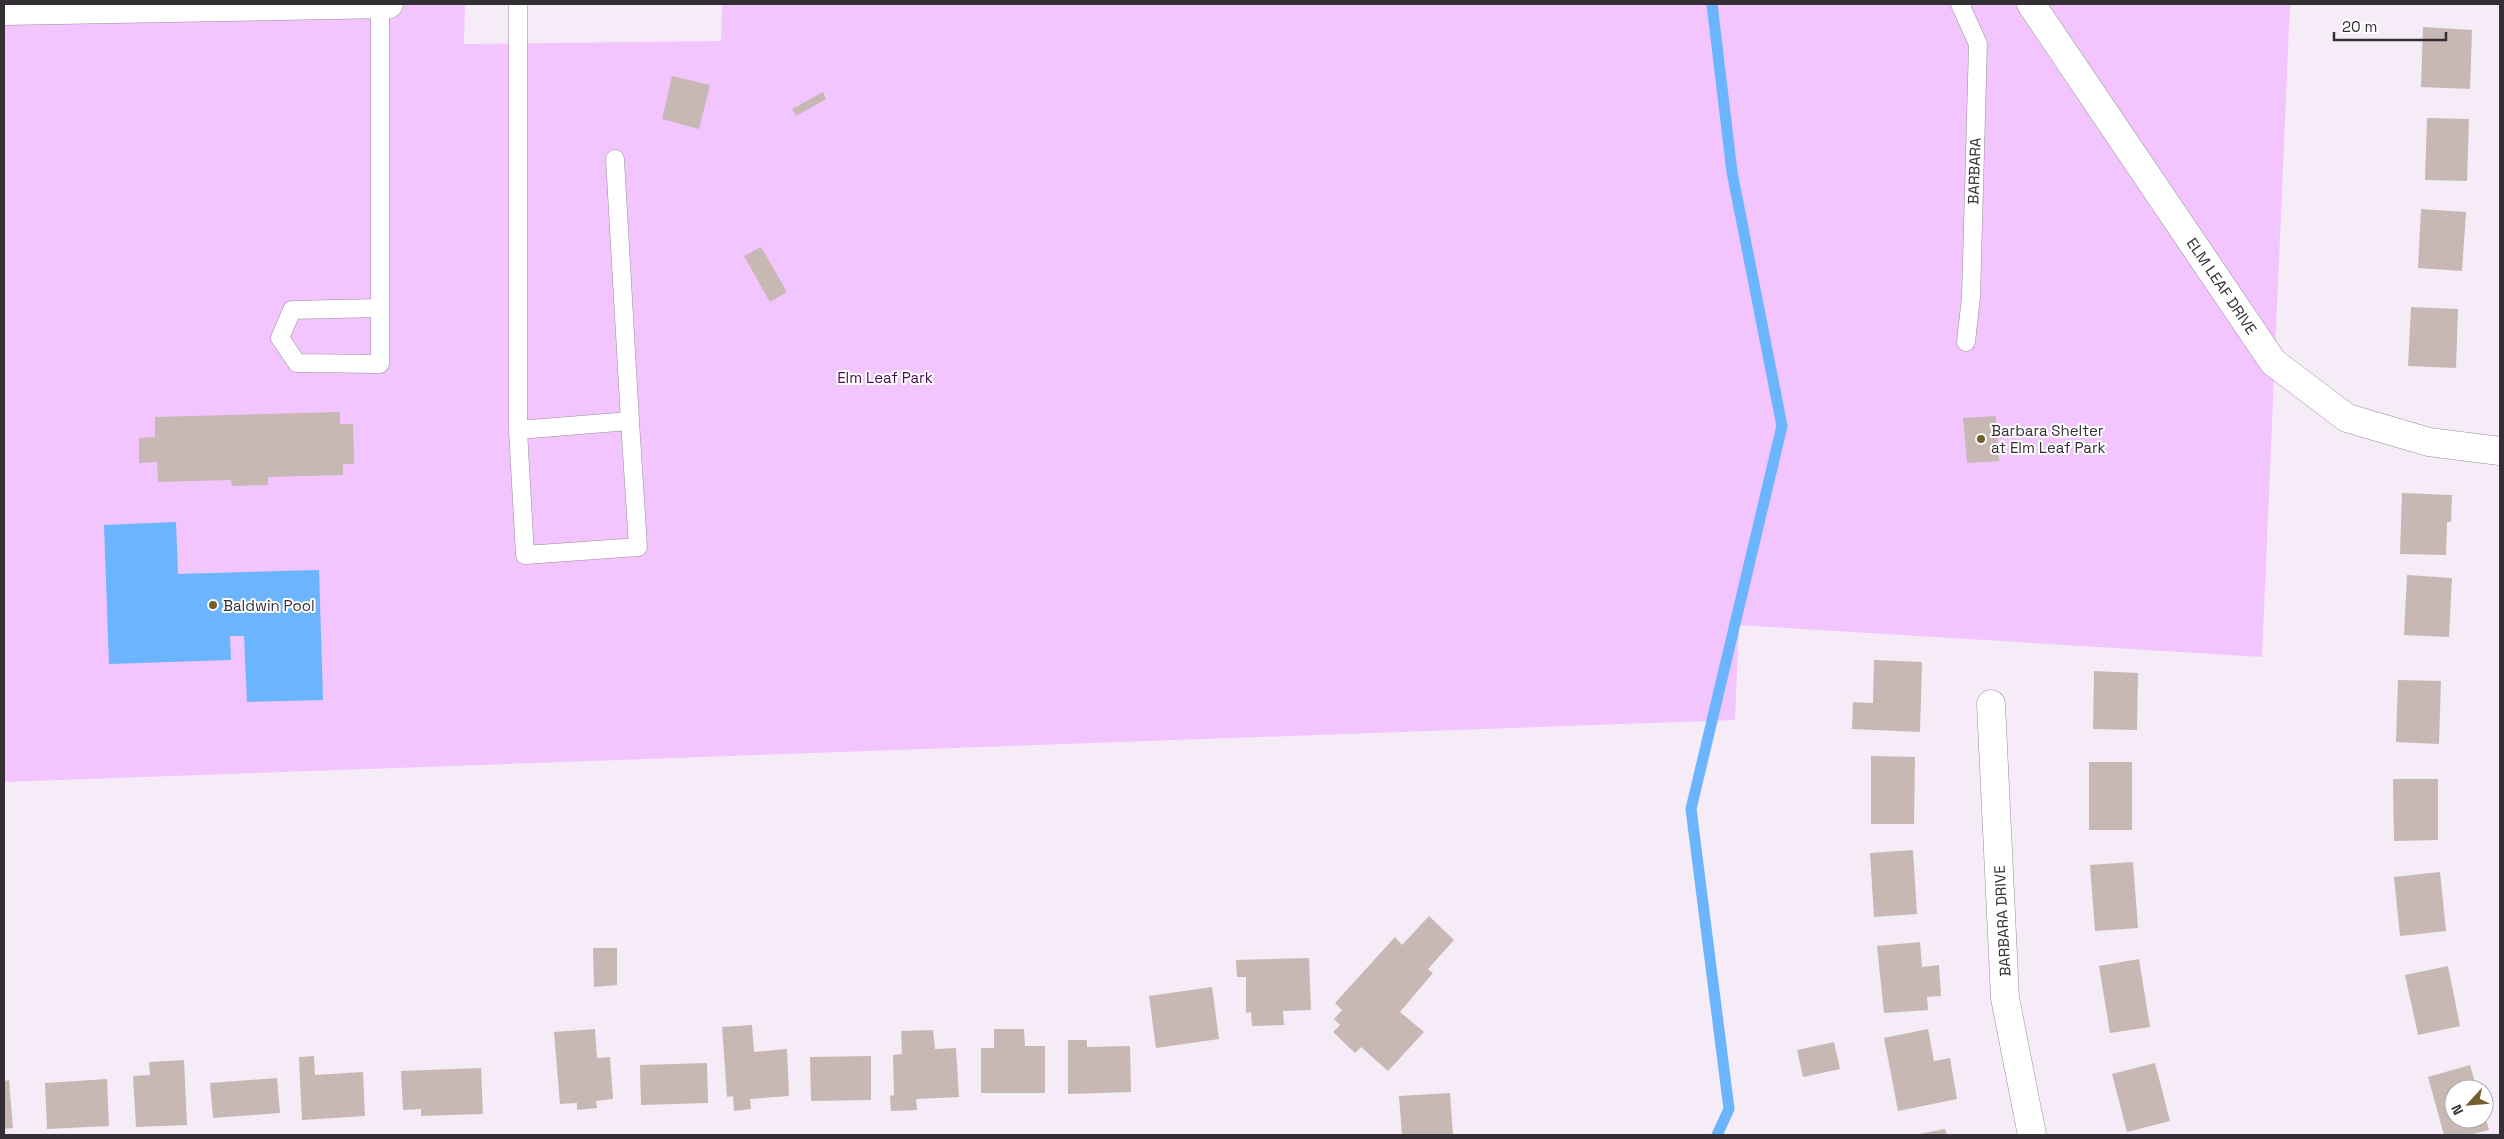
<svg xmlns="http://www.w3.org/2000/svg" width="2504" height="1139" viewBox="0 0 2504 1139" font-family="'Space Grotesk',sans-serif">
  <rect width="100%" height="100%" fill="#f6ecf8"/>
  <path fill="#f3c5fe" d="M4,4H465L464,44L721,41L722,4H2290L2262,657L1739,625L1735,720L4,782Z"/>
  <path fill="#6ab5fd" d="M176,522L178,574L319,570L323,700L247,702L244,636H230L231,660L109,664L104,525Z"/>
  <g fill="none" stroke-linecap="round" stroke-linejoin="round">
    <path stroke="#6ab5fd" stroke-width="11" d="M1712,4L1732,172L1782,426L1691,809L1729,1109L1717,1135"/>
  </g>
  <path fill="#c8b8b3" d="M2423,27L2472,30L2470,89L2421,87Z
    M672,76L710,85L699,129L662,119Z
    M823,92L826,99L796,116L792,109Z
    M2427,118L2469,119L2467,181L2425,180Z
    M2421,209L2466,212L2462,271L2418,268Z
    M761,247L787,292L770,302L744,256Z
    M2411,307L2458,309L2456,368L2408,366Z
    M340,412V424H353L354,464H343V475L268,477V485L232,486L231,480L158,482L157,462L139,463V438L155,437V417Z
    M1996,416L1999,461L1967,463L1963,418Z
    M2402,493L2452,495L2451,522H2447L2446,555L2400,554Z
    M2407,575L2452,578L2449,637L2404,635Z
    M1874,660L1922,662L1920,732L1852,729L1853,702L1873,703Z
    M2094,671L2138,673L2137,730L2093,729Z
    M2398,680L2441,681L2439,744L2396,742Z
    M1871,756L1915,757L1914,824H1871Z
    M2089,762H2132V830H2089Z
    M2393,779H2438V840L2394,841Z
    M1913,850L1917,914L1874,917L1870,853Z
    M2133,862L2138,928L2095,931L2090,865Z
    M2440,872L2446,931L2400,936L2394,877Z
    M1429,916L1454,940L1428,969L1433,973L1400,1012L1424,1032L1388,1071L1361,1047L1355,1053L1333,1032L1340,1025L1334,1019L1342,1010L1335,1003L1395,937L1402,945Z
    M1920,942L1922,967L1939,965L1941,996L1927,997L1928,1010L1884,1013L1877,946Z
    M593,948H617V985L594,987Z
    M1309,958L1311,1010L1283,1011L1284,1025L1252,1026L1251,1012L1246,1013V977H1237L1236,960Z
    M2139,959L2150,1027L2110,1033L2099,966Z
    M2448,966L2460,1026L2418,1035L2405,975Z
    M1212,987L1219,1039L1156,1048L1149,996Z
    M752,1025L754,1052L787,1049L789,1096L750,1099L751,1109L734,1111L733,1096L727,1097L722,1027Z
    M595,1029L597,1058L610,1057L613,1099L596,1101L597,1108L577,1110V1103L560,1104L554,1032Z
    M994,1029H1024L1025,1046H1045V1093H981V1048H994Z
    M1928,1029L1934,1061L1950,1058L1957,1099L1898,1111L1884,1038Z
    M933,1030L935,1049L956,1048L959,1097L916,1099L917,1110L891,1111L890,1096L894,1095L893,1055L902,1054L901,1031Z
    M1068,1040H1087V1047L1130,1046L1131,1092L1068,1094Z
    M1834,1042L1840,1069L1803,1077L1797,1050Z
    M314,1056L315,1075L363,1072L365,1116L302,1120L299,1057Z
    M871,1056V1100L811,1101L810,1057Z
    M184,1060L187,1125L136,1127L133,1076L150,1075L149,1062Z
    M707,1063L708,1103L641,1105L640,1065Z
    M2155,1063L2170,1121L2127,1132L2112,1074Z
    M2470,1065L2477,1089H2454V1119H2484L2485,1115L2489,1130L2469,1135H2444L2428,1077Z
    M481,1068L483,1114L421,1116V1109L403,1110L401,1071Z
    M277,1078L280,1113L213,1118L210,1083Z
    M107,1079L109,1126L47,1129L45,1083Z
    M9,1080L13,1128L4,1129V1081Z
    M1450,1093L1453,1135H1402L1399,1096Z
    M1945,1129L1947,1135H1919V1134Z"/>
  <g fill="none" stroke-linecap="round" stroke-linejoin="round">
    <g stroke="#968d98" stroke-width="19">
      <path id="lane" d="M380,4V364L297,363L280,338L292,310L380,308
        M518,4V430L525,555L638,547L630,421L518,430
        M1960,4L1978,44L1971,297L1966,342
        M615,159L630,421"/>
    </g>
    <g stroke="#968d98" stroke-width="29">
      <path id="street" d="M2031,4L2273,362L2347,418L2429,442L2500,451
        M4,11L389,4
        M1991,704L2005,998L2032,1135"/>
    </g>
    <use href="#lane" stroke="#fff" stroke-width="18"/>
    <use href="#street" stroke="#fff" stroke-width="28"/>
  </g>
  <g fill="#735e2d" stroke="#fff" stroke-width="2">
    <circle cx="1981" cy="439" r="5"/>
    <circle cx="213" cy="605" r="5"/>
  </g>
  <g text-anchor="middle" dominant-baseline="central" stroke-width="4" stroke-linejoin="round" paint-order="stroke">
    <g font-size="15" fill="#332f34" stroke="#fff">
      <text transform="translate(1974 171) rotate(-88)">BARBARA</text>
      <text transform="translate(2222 286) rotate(56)">ELM LEAF DRIVE</text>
      <text transform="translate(2002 921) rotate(-93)">BARBARA DRIVE</text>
    </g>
    <g font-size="15" fill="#480c54" stroke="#fff">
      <text x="885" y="377">Elm Leaf Park</text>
    </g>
    <g font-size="15" fill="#332f34" stroke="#fff" text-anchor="start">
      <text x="1991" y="430">Barbara Shelter<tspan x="1991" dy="17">at Elm Leaf Park</tspan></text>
      <text x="223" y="605">Baldwin Pool</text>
    </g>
  </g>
  <rect width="2504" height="1139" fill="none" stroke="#332f34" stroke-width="10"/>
  <g transform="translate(2469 1104) rotate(244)"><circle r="24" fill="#ffffff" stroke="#adacae"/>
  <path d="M0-4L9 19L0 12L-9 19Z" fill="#735e2d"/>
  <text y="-8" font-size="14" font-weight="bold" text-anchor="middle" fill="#332f34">N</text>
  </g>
  <path d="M2334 32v8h112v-8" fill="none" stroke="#332f34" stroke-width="2.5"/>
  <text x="2342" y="32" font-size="15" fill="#332f34" stroke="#ffffff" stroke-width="4" paint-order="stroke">20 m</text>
</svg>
